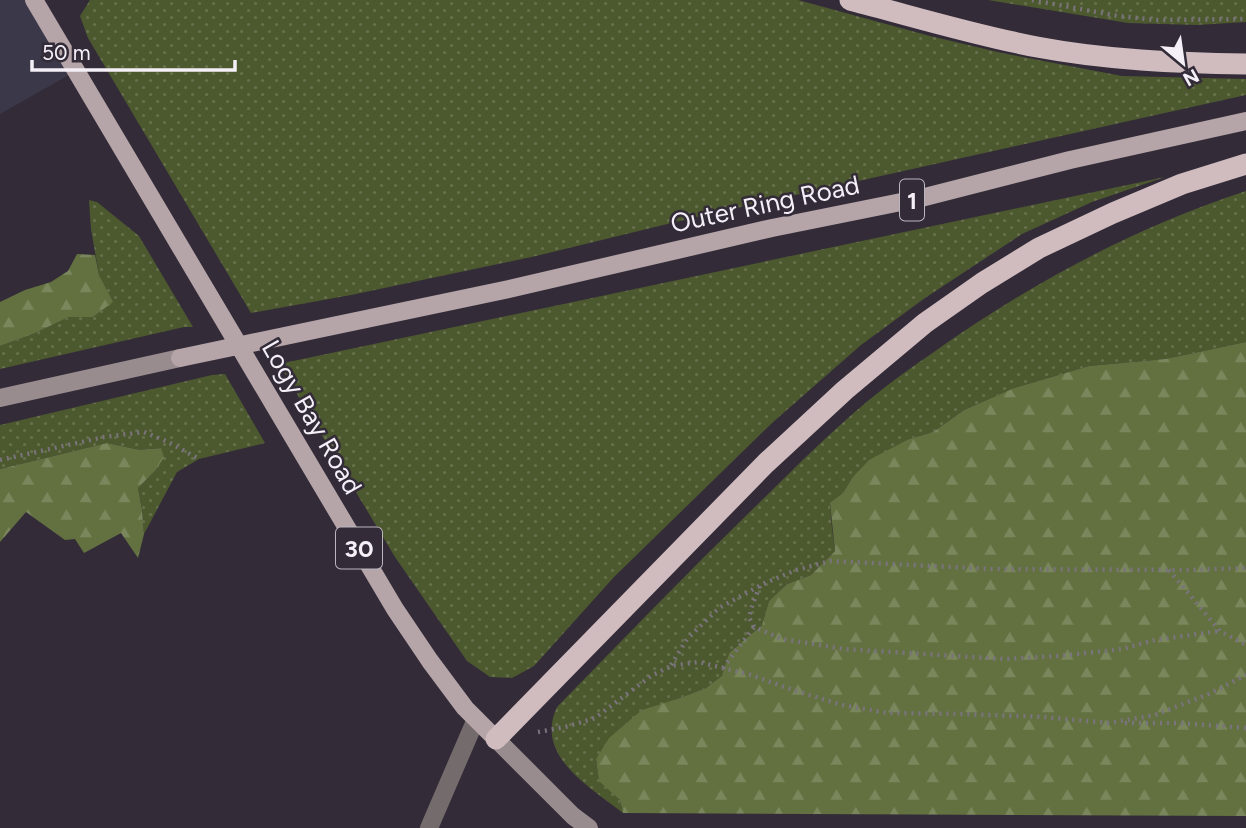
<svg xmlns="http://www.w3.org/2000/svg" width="1246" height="828" viewBox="0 0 1246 828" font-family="Figtree,sans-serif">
  <defs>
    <pattern id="grass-dots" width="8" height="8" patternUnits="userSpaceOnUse" patternTransform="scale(1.75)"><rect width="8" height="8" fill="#4c582d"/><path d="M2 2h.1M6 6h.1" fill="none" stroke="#66704c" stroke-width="1.8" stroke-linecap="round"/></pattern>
    <pattern id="forest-firs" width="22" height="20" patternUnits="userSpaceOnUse" patternTransform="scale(1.75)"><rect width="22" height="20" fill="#637140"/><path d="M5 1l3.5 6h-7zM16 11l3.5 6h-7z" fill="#7a865c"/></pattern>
  </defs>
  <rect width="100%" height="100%" fill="#332c38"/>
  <path fill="#3b3849" d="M0,0H34L76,71L0,114Z"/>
  <path fill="url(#grass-dots)" d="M90,0H798L930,36L1002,53L1122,76L1246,79V95L692,218L536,256L351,295L251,313L88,38L80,16Z
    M988,0H1246V22L1197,25L1128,23Z
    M1165,177L1092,202L1022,234L925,298L861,345L772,423L614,577L534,666L512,678L490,677L467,661L395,557L279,364Z
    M1246,191V342L1165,359L1089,366L1014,388L964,410L933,432L909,439L852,478L843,493L830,504L832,528L835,551L811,575L787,584L769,601L762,625L729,653L723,676L706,688L677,699L596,759L599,780L620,800L623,813C590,787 534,756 557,707C623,639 690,570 759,503C799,464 839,423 884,388C899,376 915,365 931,354C1028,285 1133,228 1246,191Z
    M89,200L97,202L139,236L193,327H184L0,369V346L33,334L69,317H93L112,302L99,275L91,229Z
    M225,374L265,443L199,459L177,472L144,534L142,510L138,488L155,471L161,448L140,450L107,443L0,469V425L212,375Z"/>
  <path fill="url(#forest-firs)" d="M77,254L95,255L99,275L113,302L93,317H69L33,334L0,346V302L25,290L51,282L68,271Z
    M1246,342V816L623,813L620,800L599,781L596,759L609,738L642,710L677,699L706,688L722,676L729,653L762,625L769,601L787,584L811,575L835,551L830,503L843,493L852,478L869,460L909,439L933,432L964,410L1014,388L1089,366L1165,359Z
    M107,443L140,450L161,448L164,457L155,471L138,488L142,510L144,534L138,558L121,533L84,553L75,539L65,540L26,512L0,542V469Z"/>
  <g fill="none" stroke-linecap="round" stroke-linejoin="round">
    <path stroke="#7a747e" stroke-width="4.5" stroke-dasharray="2 5" stroke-linecap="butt" d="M1032,0L1118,16L1156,20L1246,19
      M0,460L104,437L144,432L168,442L199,459
      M1169,570L1220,631L1246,645
      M760,586L753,603L749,617L754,627L782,639L844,649L1003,659L1058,656L1122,649L1155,640L1220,631
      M671,665L687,639L719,608L763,584L796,570L831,561L993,569L1190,570L1246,568
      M723,668L754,627
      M1125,723H1179L1246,728
      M538,732L565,727L595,718L651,676L671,666L699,662L751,675L793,690L842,705L887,713L963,714L1044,717L1109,723L1155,715L1209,694L1246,675"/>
    <path stroke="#736b6c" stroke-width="18" d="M429,828L476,719"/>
    <path stroke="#988c8e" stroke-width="18" d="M0,398L180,358
      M496,739L573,816L589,828"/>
    <path stroke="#b5a5a8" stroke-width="18" d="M34,0L395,609L430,661L465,708L496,739
      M180,358L509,289L772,228L921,198L1070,160L1246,121"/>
    <path stroke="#d0bcbf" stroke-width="21" d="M850,0C912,16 974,35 1037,47C1106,60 1176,63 1246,64
      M496,739L766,463L845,390L925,323L982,283L1039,248L1113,213L1182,184L1246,164"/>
  </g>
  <g text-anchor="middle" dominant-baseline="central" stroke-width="5" stroke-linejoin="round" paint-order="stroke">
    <g fill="#332c38" stroke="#bbb5be" stroke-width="2">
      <rect x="900" y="179.5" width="24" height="41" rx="5"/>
      <rect x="336" y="527.5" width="46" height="41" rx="5"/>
    </g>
    <g font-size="24" font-weight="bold" fill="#f5f0f8">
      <text x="912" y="200">1</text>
      <text x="359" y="548">30</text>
    </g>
    <g font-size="26" fill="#f5f0f8" stroke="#332c38">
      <text transform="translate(765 204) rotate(-12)">Outer Ring Road</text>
      <text transform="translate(312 417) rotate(60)">Logy Bay Road</text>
    </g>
  </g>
  <g transform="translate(1183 63) rotate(151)" stroke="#332c38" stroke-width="5" paint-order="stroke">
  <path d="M0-5L12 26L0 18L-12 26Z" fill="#f5f0f8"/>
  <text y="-10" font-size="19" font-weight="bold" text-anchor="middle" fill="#f5f0f8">N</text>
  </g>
  <path d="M32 60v10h203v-10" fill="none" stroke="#f5f0f8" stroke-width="3.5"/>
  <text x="42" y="60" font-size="21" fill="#f5f0f8" stroke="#332c38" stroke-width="5" paint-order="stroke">50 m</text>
</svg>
